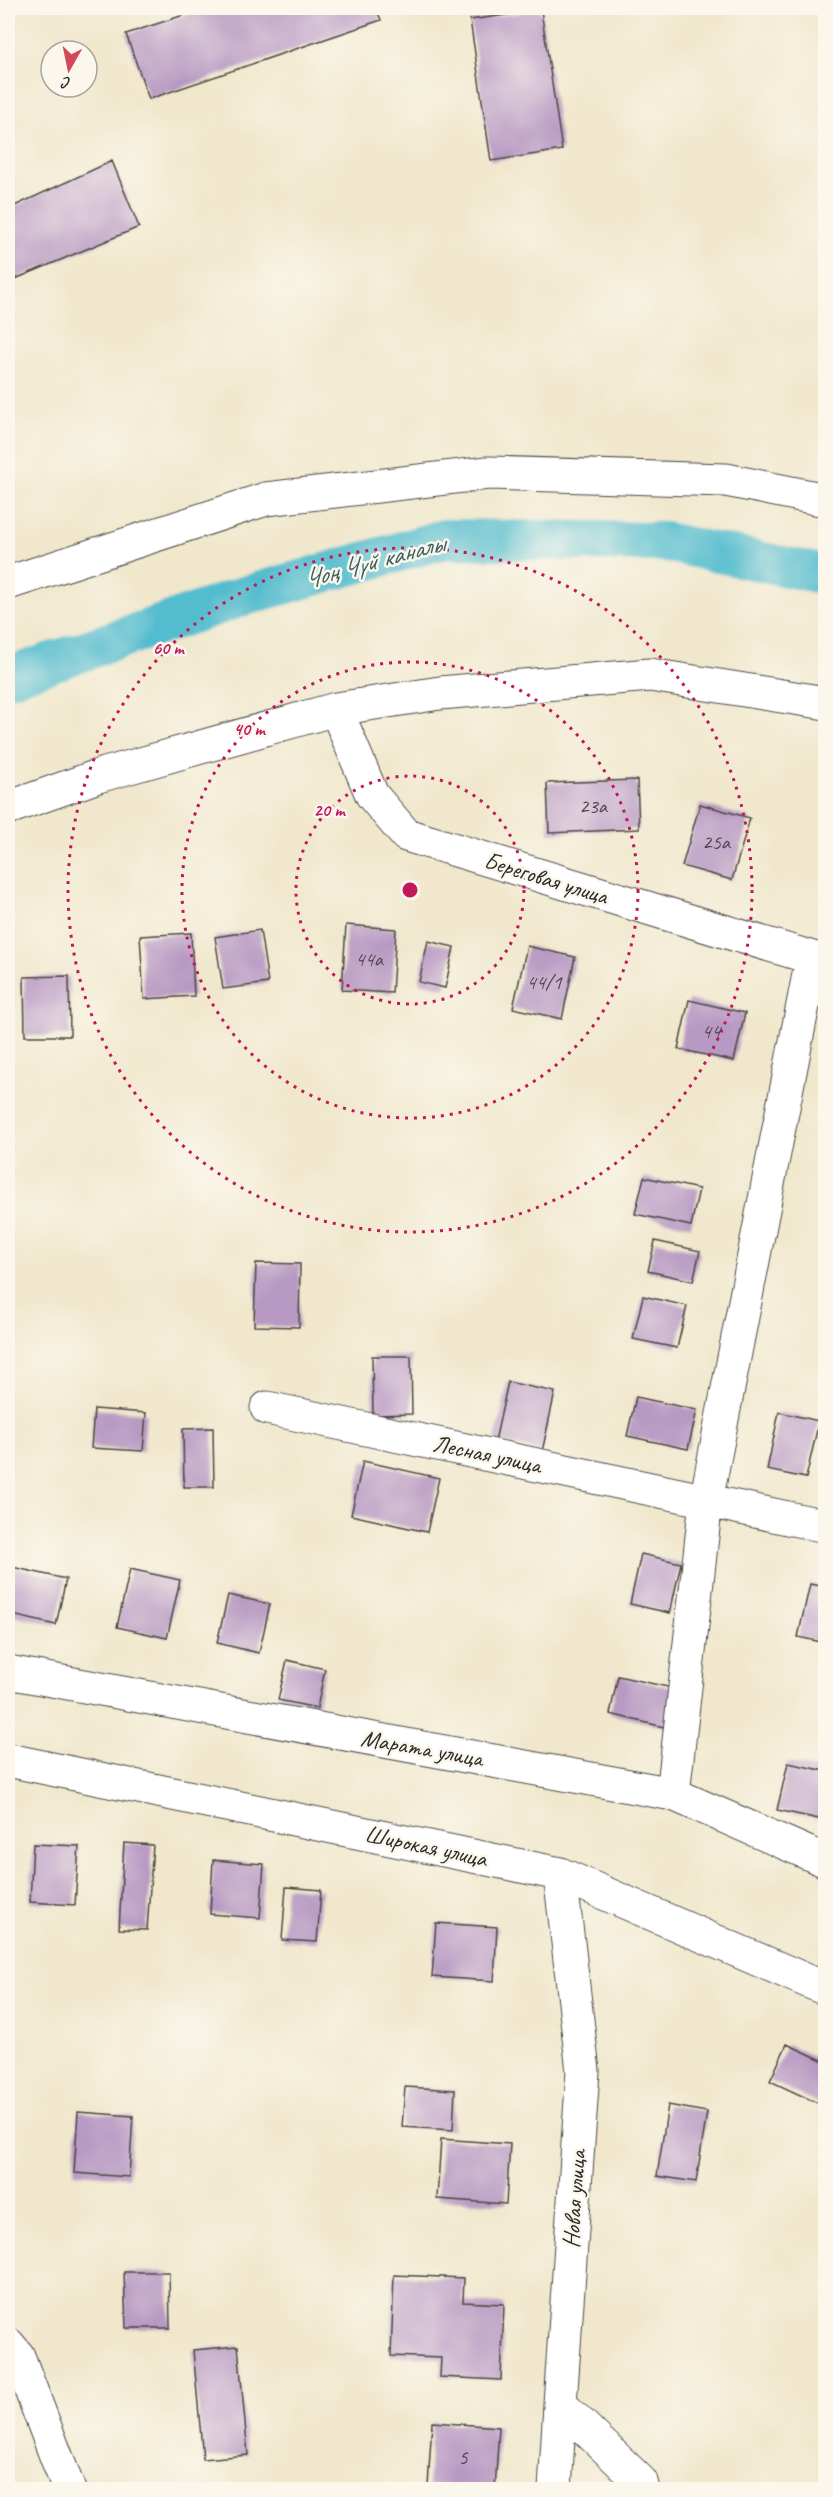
<svg xmlns="http://www.w3.org/2000/svg" width="833" height="2497" viewBox="0 0 833 2497" font-family="Caveat,sans-serif">
  <rect width="100%" height="100%" fill="#fbf7ec"/>
  <filter id="ink" filterUnits="userSpaceOnUse"><feTurbulence type="fractalNoise" baseFrequency=".0167" numOctaves="2"/><feDisplacementMap in="SourceGraphic" scale="12" xChannelSelector="R" yChannelSelector="G"/><feConvolveMatrix kernelMatrix="1 2 1 2 8 2 1 2 1" color-interpolation-filters="sRGB"/></filter>
  <filter id="wash" filterUnits="userSpaceOnUse"><feTurbulence type="fractalNoise" baseFrequency=".008" numOctaves="4" result="noise"/><feDisplacementMap in="SourceGraphic" scale="24" xChannelSelector="R" yChannelSelector="G"/><feGaussianBlur stdDeviation="1.35" result="paint"/><feColorMatrix in="noise" values="0 0 0 0 0 0 0 0 0 0 0 0 0 0 0 0 0 1.4 0 .05"/><feComposite in="paint" operator="in"/></filter>
  <g filter="url(#wash)">
    <rect width="100%" height="100%" fill="#f0e7cc"/>
    <g fill="none" stroke-linecap="round" stroke-linejoin="round">
      <path stroke="#52bcce" stroke-width="40" d="M8,677L244,596L444,539L665,542L826,575"/>
    </g>
    <g id="blocks">
      <path fill="#b899c3" d="M205,8H376L381,20L149,99L126,34Z
        M541,10L562,150L491,161L470,20Z
        M112,161L139,227L8,282V209Z
        M637,780L639,829L549,833L547,783Z
        M700,804L750,818L732,880L682,866Z
        M346,925L396,929L392,993L342,990Z
        M260,930L268,983L223,989L215,937Z
        M191,933L194,996L144,999L140,936Z
        M428,941L454,947L445,988L419,982Z
        M527,946L575,957L562,1019L513,1008Z
        M69,976L70,1036H25L24,977Z
        M689,1000L745,1013L734,1061L678,1049Z
        M644,1177L699,1189L691,1226L635,1214Z
        M655,1241L700,1251L693,1281L648,1271Z
        M256,1263L300,1264L299,1327L254,1326Z
        M643,1296L687,1306L677,1348L633,1339Z
        M372,1356H411L412,1414L373,1415Z
        M508,1382L555,1392L542,1452L495,1441Z
        M636,1397L697,1410L688,1449L627,1436Z
        M94,1409L146,1413L143,1451L91,1448Z
        M779,1412L819,1421L806,1478L767,1470Z
        M213,1428L214,1487H184L183,1429Z
        M363,1461L439,1478L427,1532L351,1515Z
        M641,1554L681,1563L670,1613L630,1604Z
        M12,1567L66,1579L56,1625L8,1614V1589Z
        M130,1569L180,1580L167,1638L117,1627Z
        M810,1584L826,1587V1643L798,1637Z
        M228,1595L270,1604L259,1653L217,1643Z
        M287,1660L325,1669L317,1708L278,1700Z
        M618,1676L677,1689L668,1728L610,1714Z
        M788,1763L826,1771V1788L819,1819L777,1810Z
        M124,1843L153,1845L147,1930L119,1929Z
        M33,1844L79,1846L75,1905L30,1902Z
        M213,1860L264,1864L260,1918L210,1914Z
        M286,1887L321,1890L317,1942L282,1940Z
        M436,1923L497,1927L494,1981L432,1977Z
        M787,2044L826,2062V2107L770,2081Z
        M405,2087L455,2090L453,2130L402,2127Z
        M668,2105L707,2112L696,2182L657,2176Z
        M78,2112L133,2116L129,2177L74,2173Z
        M441,2139L510,2144L506,2204L437,2199Z
        M124,2272H169L170,2328H126Z
        M394,2275L464,2278L463,2302L504,2304L501,2380L440,2377L441,2358L391,2356Z
        M238,2346L248,2455L203,2459L193,2350Z
        M432,2422L499,2427L495,2490L428,2486Z"/>
    </g>
  </g>
  <g filter="url(#ink)">
    <use href="#blocks" fill-opacity="0" stroke="#494743" stroke-width="1.5"/>
    <g fill="none" stroke-linecap="round" stroke-linejoin="round">
      <g stroke="#494743" stroke-width="35">
        <path id="street" d="M8,583L266,499L488,473L726,480L826,500
          M336,709L372,795L406,835L826,962
          M8,808L98,776L336,709L440,693L650,675L826,703
          M267,1408L826,1526
          M8,1672L673,1794L826,1861
          M8,1760L560,1874L826,1989
          M673,1794L706,1501L812,959
          M560,1874L583,2071L560,2404L641,2482L643,2490
          M8,2344L18,2356L69,2490
          M555,2490L560,2404"/>
      </g>
      <use href="#street" stroke="#fff" stroke-width="33"/>
    </g>
  </g>
  <g fill="none" stroke="#c2185b" stroke-width="3" stroke-dasharray="3 6">
    <circle cx="410" cy="890" r="114"/>
    <circle cx="410" cy="890" r="228"/>
    <circle cx="410" cy="890" r="342"/>
  </g>
  <g text-anchor="middle" dominant-baseline="central" stroke-width="5" stroke-linejoin="round" paint-order="stroke">
    <g font-size="21" fill="#4e4651">
      <text x="593" y="806">23а</text>
      <text x="716" y="842">25а</text>
      <text x="369" y="959">44а</text>
      <text x="544" y="982">44/1</text>
      <text x="711" y="1031">44</text>
      <text x="463" y="2457">5</text>
    </g>
    <g font-size="24" fill="#2b2b2b" stroke="#fbf7ec">
      <text transform="translate(546 878) rotate(17)">Береговая улица</text>
      <text transform="translate(487 1454) rotate(12)">Лесная улица</text>
      <text transform="translate(422 1748) rotate(10)">Марата улица</text>
      <text transform="translate(426 1846) rotate(12)">Широкая улица</text>
      <text transform="translate(574 2199) rotate(-86)">Новая улица</text>
    </g>
    <g font-size="26" font-style="italic" fill="#395e64" stroke="#fbf7ec">
      <text transform="translate(374 561) rotate(-15)">Чоң Чүй каналы</text>
    </g>
  </g>
  <circle cx="410" cy="890" r="9" fill="#c2185b" stroke="#fbf7ec" stroke-width="3"/>
  <g font-size="18" text-anchor="middle" font-weight="bold" fill="#c2185b" stroke="#fbf7ec" stroke-width="5" stroke-linejoin="round" paint-order="stroke">
    <text x="168" y="654">60 m</text>
    <text x="249" y="735">40 m</text>
    <text x="329" y="816">20 m</text>
  </g>
  <rect width="833" height="2497" fill="none" stroke="#fbf7ec" stroke-width="30"/>
  <g transform="translate(69 69) rotate(189)"><circle r="28" fill="#fbf7ec" stroke="#a8a59f" stroke-width="1.5"/>
  <path d="M0-4.5L10 22L0 15L-10 22Z" fill="#d1495b"/>
  <text y="-9" font-size="16" font-weight="bold" text-anchor="middle" fill="#2b2b2b">С</text>
  </g>
</svg>
